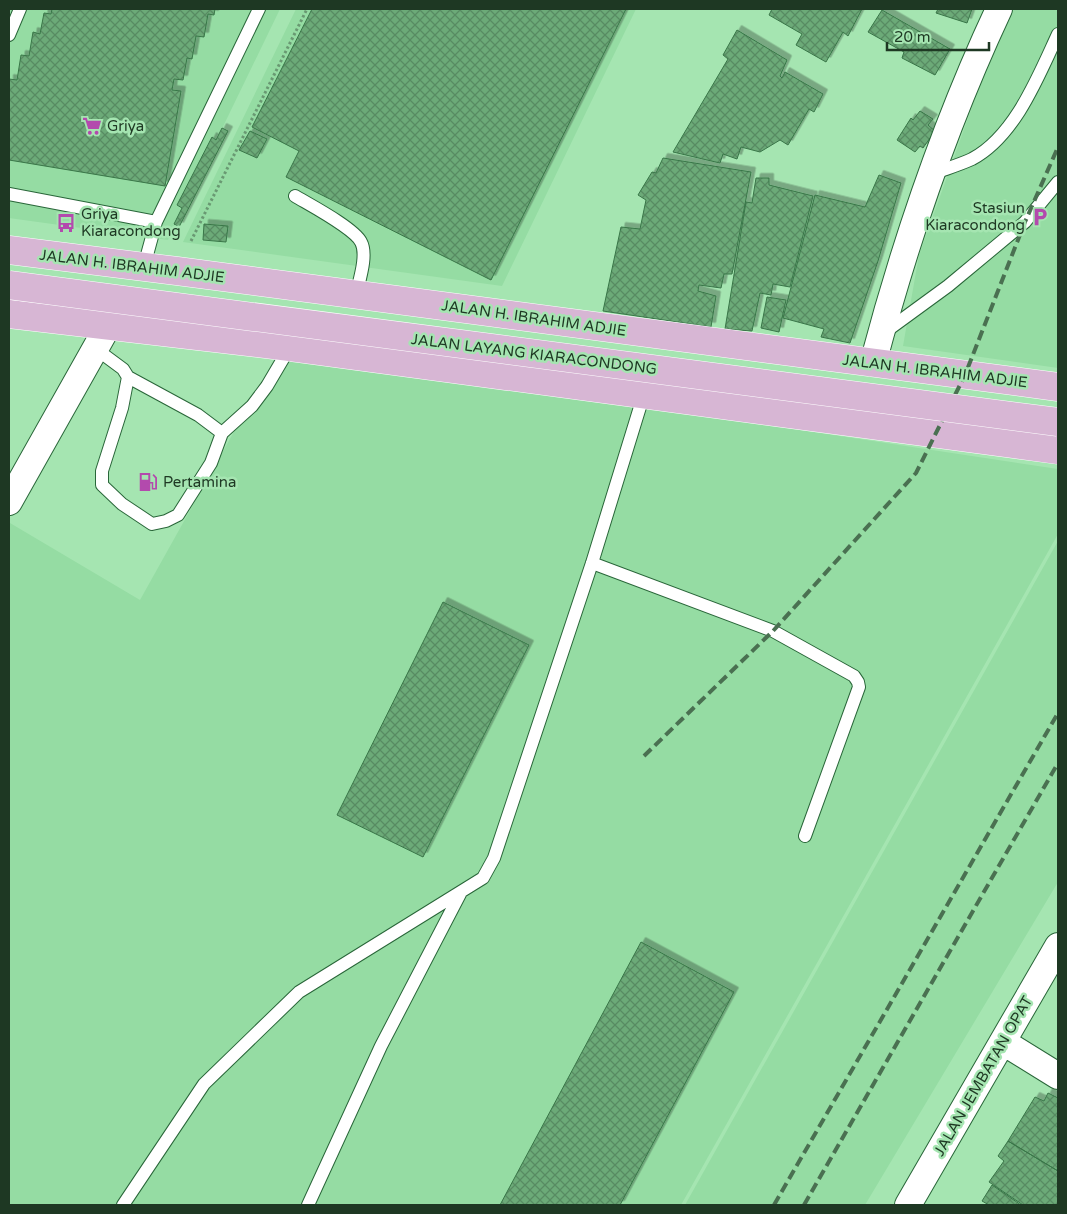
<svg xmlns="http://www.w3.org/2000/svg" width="1067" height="1214" viewBox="0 0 1067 1214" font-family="'Varela Round',sans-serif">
  <defs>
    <pattern id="building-cross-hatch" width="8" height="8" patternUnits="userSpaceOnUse" patternTransform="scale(1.25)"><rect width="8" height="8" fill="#6caa78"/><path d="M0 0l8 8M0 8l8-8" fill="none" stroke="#588b62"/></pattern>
    <filter id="shadow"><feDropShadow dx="4.5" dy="-4.5" stdDeviation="0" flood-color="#0004"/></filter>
  </defs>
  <rect width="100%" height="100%" fill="#a5e5b1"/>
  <path fill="#95dca3" d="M9,9H280L168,240L9,218Z
    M296,9H636L502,286L183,242Z
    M1013,9H1058V368L903,346L919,255L992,51Z
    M279,351L1058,469V534L681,1205H9V526L10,523L140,600Z
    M1058,541V882L865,1205H685Z"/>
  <path fill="url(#building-cross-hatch)" stroke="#397648" filter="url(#shadow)" d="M52,9H215L214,15L208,14L204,37L196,36L192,59L187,58L183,80L174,79L172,90L181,91L165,186L9,160V79L17,80L21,55L29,56L33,32L40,34L44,13L51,14Z
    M312,9H626L491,280L286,177L299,151L252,127Z
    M772,9H862L848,36L843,32L826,62L796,45L802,34L769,15Z
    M938,9H972L967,23L936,13Z
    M882,10L950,49L935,75L902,58L904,52L868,32Z
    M737,30L787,60L780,76L782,78L785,72L823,94L814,112L809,109L788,145L780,140L760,152L741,147L737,159L723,154L720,163L673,152L728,59L723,55Z
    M920,111L933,119L928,125L935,131L923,148L920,146L915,152L897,140L911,118L913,120Z
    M222,128L228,131L179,227L174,224L182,208L177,205L212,137L216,140Z
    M250,131L267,139L257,158L239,150Z
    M663,158L751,172L732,274H724L721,288L699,285L698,291L716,296L711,327L603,311L621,227L640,229L646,200L638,195L652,172L656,173Z
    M879,175L901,183L878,261L850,343L821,337L824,329L783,318L815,195L865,207Z
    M756,178H769V185L813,196L790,287L773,284L771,295L760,293L752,331L725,329L746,202L752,203Z
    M204,224L228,226L226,242L203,240Z
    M767,297L786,300L779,332L761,328Z
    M443,602L529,645L423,857L337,815Z
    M641,942L734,992L620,1205H500Z
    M1048,1093L1058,1098V1171L1008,1141L1035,1097L1044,1101Z
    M1008,1141L1058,1171V1205H1023L989,1182L1004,1161L998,1156Z
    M992,1185L1021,1205H989L982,1201Z"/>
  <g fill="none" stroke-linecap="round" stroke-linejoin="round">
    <g stroke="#296639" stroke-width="14">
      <path id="lane" d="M9,35L20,9
        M932,174C945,169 959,165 972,159C1015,136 1038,77 1058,34
        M9,194L156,222
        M295,196C310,205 354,228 361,242C368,255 359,281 356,295
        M144,266L156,222L259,9
        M885,332L948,286L1025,222L1058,182
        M96,349L123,369L128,377L198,415L222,433
        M128,377L122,408L102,471V485L122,504L152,524L166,521L178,515L211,463L222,433L252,406L267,386L290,347
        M592,563L773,631L854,676L858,682L859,687L805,836
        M123,1205L204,1084L299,992L483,878L494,858L592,563L644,394
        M308,1205L381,1046L460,894"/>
    </g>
    <g stroke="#296639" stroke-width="28">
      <path id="street" d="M873,363C905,242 946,122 999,9
        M9,502L108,326
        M1003,1042L1058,1076
        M908,1205L1058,946"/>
    </g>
    <g stroke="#fff" stroke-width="29">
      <path id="primary" d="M9,250L177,271L1058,387
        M9,314L290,347L1058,450"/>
    </g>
    <path stroke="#699972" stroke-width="3" stroke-dasharray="2.5 2.5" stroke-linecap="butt" d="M191,241L307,9"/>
    <use href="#lane" stroke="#fff" stroke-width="12"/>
    <use href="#street" stroke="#fff" stroke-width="26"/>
    <use href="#primary" stroke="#d7b6d4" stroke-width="28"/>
    <path stroke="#4a7051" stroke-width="4" stroke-dasharray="10 5" stroke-linecap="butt" d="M644,756L773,631L916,473L965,375L1025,222L1058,147
      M774,1205L1058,713
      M804,1205L1058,763"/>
    <g stroke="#fff" stroke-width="29" stroke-linecap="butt">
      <path id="primary-bridge" d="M9,285L1058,422"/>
    </g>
    <use href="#primary-bridge" stroke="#d7b6d4" stroke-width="28"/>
  </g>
  <defs>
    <g id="supermarket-bare" transform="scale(1.5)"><path d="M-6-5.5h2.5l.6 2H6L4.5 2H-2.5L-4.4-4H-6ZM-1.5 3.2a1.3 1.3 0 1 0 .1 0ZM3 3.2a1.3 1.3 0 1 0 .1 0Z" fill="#b34aad" stroke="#a5e5b1" stroke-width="2.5" paint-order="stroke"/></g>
    <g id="parking-bare" transform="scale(1.5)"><path d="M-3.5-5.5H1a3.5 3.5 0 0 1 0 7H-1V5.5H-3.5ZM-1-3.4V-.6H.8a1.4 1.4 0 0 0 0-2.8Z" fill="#b34aad" stroke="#a5e5b1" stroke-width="2.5" paint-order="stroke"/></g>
    <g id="bus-bare" transform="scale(1.5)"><path d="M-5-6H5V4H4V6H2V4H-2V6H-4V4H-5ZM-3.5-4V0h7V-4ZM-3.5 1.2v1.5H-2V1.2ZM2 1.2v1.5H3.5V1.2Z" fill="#b34aad" stroke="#a5e5b1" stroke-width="2.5" paint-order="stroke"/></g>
    <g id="fuel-bare" transform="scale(1.5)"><path d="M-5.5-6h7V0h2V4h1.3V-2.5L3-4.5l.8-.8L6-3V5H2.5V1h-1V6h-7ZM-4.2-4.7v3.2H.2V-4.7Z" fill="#b34aad" stroke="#a5e5b1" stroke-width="2.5" paint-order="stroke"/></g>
  </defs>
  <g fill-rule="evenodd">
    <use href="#supermarket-bare" x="92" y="126"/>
    <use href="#parking-bare" x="1040" y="217"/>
    <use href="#bus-bare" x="66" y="223"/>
    <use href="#fuel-bare" x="148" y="482"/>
  </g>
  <g text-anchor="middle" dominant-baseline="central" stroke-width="5" stroke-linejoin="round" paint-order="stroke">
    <g font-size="15" fill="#1e3823" stroke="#a5e5b1" text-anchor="start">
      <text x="107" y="126">Griya</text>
      <text x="1025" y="208" text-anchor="end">Stasiun<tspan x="1025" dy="17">Kiaracondong</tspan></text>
      <text x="81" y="214">Griya<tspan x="81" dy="17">Kiaracondong</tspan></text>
      <text x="163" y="482">Pertamina</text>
    </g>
    <g font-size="15" fill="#1e3823" stroke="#a5e5b1">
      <text transform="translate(132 266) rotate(7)">JALAN H. IBRAHIM ADJIE</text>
      <text transform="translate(534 318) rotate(8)">JALAN H. IBRAHIM ADJIE</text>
      <text transform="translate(534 354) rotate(7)">JALAN LAYANG KIARACONDONG</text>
      <text transform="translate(935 371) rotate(7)">JALAN H. IBRAHIM ADJIE</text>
      <text transform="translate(983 1076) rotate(-60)">JALAN JEMBATAN OPAT</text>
    </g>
  </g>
  <rect width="1067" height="1214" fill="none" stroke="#1e3823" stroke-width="20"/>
  <path d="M887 42v8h102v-8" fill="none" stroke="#1e3823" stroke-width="2.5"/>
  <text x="894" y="42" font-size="15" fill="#1e3823" stroke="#a5e5b1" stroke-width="4" paint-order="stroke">20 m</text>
</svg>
